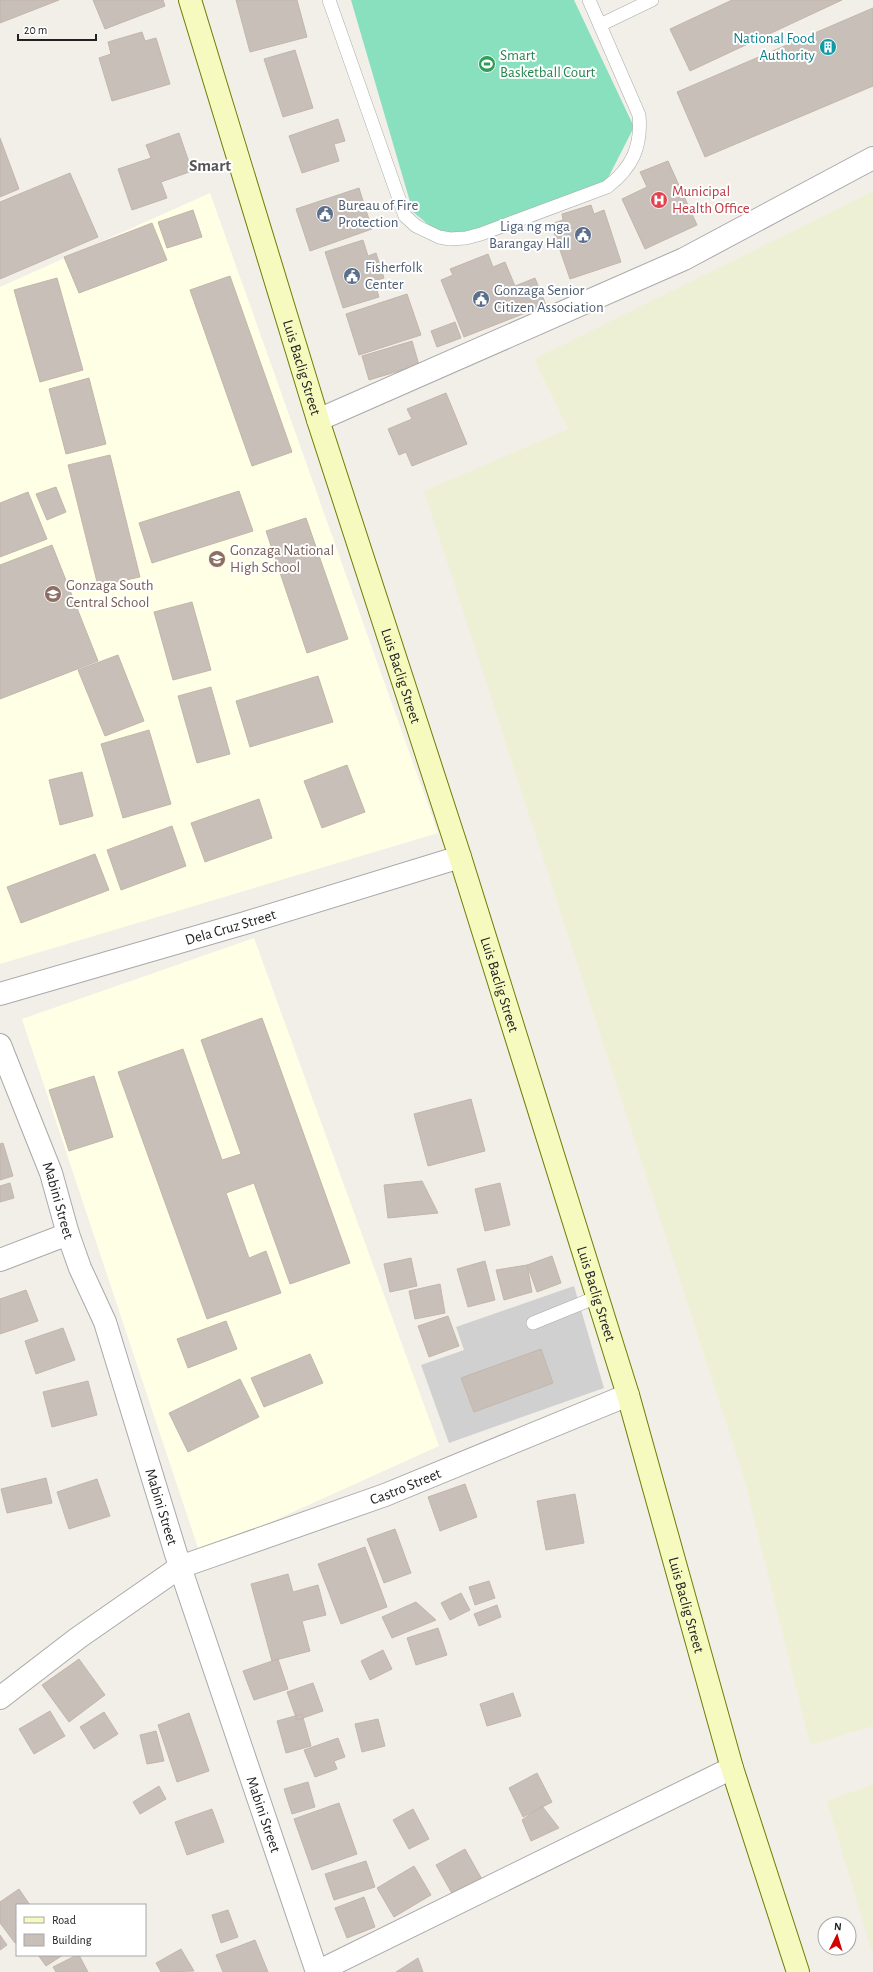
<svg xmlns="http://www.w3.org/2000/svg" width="873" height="1972" viewBox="0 0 873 1972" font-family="'Alegreya Sans',sans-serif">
  <rect width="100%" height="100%" fill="#f2efe9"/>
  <path fill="#ffffe5" d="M210,193L438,833L0,964V287Z
    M254,938L439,1446L200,1554L22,1019Z"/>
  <path fill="#d0d0d0" d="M574,1286L604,1388L449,1443L421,1365L464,1350L456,1327Z"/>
  <path fill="#eef0d5" d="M873,191V1726L810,1745L744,1478L424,491L568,429L534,359Z
    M873,1784V1956L827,1801Z"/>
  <path fill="#88e0be" d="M351,0H574L634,127L607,180L467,237L440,234L413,212Z"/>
  <path fill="#c7bfb8" stroke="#c4b6ab" d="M0,0H59L0,23Z
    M93,0H163L165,6L105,29Z
    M236,0H297L307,37L250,52Z
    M732,0H842L690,71L670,29Z
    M873,8V86L705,157L677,92Z
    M142,32L145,41L156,38L170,84L112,101L99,58L111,54L108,42Z
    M295,50L313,108L283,117L264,59Z
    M338,119L345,141L334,144L339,161L302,173L289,136Z
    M179,133L192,171L161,182L167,198L132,210L118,169L151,158L146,145Z
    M0,138L19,189L0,197Z
    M668,161L697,225L645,249L622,199L647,187L640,172Z
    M70,173L98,237L0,279V202Z
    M359,188L372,229L310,251L296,209Z
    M591,205L594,214L604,210L621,262L570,279L551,224L563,220L562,214Z
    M193,210L202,237L167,248L158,222Z
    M152,223L167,260L79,293L64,257Z
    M363,240L368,256L376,253L384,278L374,281L379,297L343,308L325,252Z
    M488,254L493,267L505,262L515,286L535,278L546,305L464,337L441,280L453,275L450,269Z
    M230,276L292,452L252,466L190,290Z
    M57,278L83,370L40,382L14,290Z
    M407,294L421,335L359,355L346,314Z
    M455,322L461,338L437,347L431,331Z
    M412,341L419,365L369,380L362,356Z
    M89,378L106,444L66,454L49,389Z
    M446,393L467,444L412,466L406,452L399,455L388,429L412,419L407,409Z
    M110,455L140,577L98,586L68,465Z
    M56,487L66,512L47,520L36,494Z
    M239,491L253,531L152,563L139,523Z
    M28,492L47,539L0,557V503Z
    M306,518L348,639L307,653L266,531Z
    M52,545L98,661L0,699V565Z
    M192,602L211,670L173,680L154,612Z
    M118,655L144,721L105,736L78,670Z
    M318,676L333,722L250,747L236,701Z
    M211,687L230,754L197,763L178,696Z
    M149,730L171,804L123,818L101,744Z
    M347,765L365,812L322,828L304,781Z
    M82,772L93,816L60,825L49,780Z
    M259,799L272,838L205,862L191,823Z
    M172,826L186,866L121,890L107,850Z
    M95,854L109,890L21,923L7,887Z
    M262,1018L350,1263L290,1284L254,1183L226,1193L249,1258L266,1251L281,1293L207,1319L118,1072L183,1049L222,1160L241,1154L201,1040Z
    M94,1076L113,1137L69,1151L49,1090Z
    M471,1099L485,1151L428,1166L414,1114Z
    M3,1143L13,1176L0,1180V1144Z
    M422,1181L438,1213L388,1218L384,1185Z
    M10,1183L14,1198L0,1202V1186Z
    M500,1183L510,1225L485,1231L475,1189Z
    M552,1256L561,1283L537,1292L527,1265Z
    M411,1258L417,1286L390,1292L384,1264Z
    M485,1261L495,1300L468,1307L457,1269Z
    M527,1265L532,1292L504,1300L496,1270Z
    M440,1284L445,1313L415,1319L409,1291Z
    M26,1290L38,1321L0,1334V1299Z
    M448,1316L459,1346L429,1357L418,1326Z
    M226,1321L237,1349L188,1368L177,1339Z
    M63,1328L75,1360L36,1374L25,1341Z
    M541,1349L553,1383L474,1412L461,1378Z
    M310,1354L323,1383L264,1407L251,1378Z
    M240,1379L259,1417L188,1452L169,1413Z
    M88,1381L97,1415L52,1427L43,1392Z
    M46,1478L52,1503L7,1513L1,1489Z
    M97,1479L110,1516L69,1529L57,1492Z
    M465,1484L477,1517L440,1531L428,1497Z
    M575,1494L584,1543L546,1550L537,1501Z
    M395,1529L411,1573L384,1583L367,1539Z
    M365,1547L387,1607L341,1624L318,1564Z
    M288,1574L293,1592L318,1585L326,1615L302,1621L310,1651L272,1661L251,1584Z
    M489,1581L495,1598L475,1605L469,1587Z
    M461,1593L470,1610L450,1620L441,1603Z
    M416,1602L436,1620L392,1638L382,1617Z
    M497,1605L501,1617L479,1626L474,1614Z
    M438,1628L447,1655L416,1665L407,1638Z
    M383,1650L392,1669L370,1680L361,1661Z
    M79,1659L105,1695L69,1722L42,1685Z
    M278,1659L288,1689L254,1700L243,1671Z
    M313,1683L323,1711L297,1720L287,1692Z
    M513,1693L521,1716L487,1726L480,1704Z
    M50,1711L65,1736L34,1754L19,1729Z
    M104,1712L118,1734L94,1749L80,1727Z
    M189,1713L209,1771L177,1782L158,1725Z
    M302,1714L311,1746L286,1753L277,1721Z
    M378,1719L385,1746L362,1752L355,1724Z
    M156,1731L164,1761L147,1764L140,1735Z
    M338,1738L345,1757L334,1761L337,1769L315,1777L304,1750Z
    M537,1773L552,1802L523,1817L509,1788Z
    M308,1782L315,1807L292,1814L284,1789Z
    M159,1786L166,1799L140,1814L133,1802Z
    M339,1803L357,1854L312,1870L294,1819Z
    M542,1806L559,1828L531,1841L522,1820Z
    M212,1809L224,1842L187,1855L175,1822Z
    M413,1809L429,1839L409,1849L393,1820Z
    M465,1849L483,1881L454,1897L436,1865Z
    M366,1861L375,1887L334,1900L325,1874Z
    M414,1866L431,1895L394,1917L377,1888Z
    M19,1889L30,1905H17V1942L15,1943L0,1923V1902Z
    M364,1897L375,1927L347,1938L335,1908Z
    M228,1910L238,1937L221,1943L212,1915Z
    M0,1935L7,1945L0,1950Z
    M255,1940L268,1972H223L216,1955Z
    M181,1949L194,1971L161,1972L156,1963Z
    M38,1955H63L46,1966Z
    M77,1955H79L88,1972H56L53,1967Z
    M418,1958L423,1972H396Z"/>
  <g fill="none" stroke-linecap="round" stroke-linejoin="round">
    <g stroke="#a9a9a9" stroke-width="14">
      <path id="lane" d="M329,0L405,216L416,226L439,237L450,239L466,238L481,234L607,187C632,168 642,147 639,115L589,0
        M600,25L652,0
        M533,1323L597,1297"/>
    </g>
    <g stroke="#a9a9a9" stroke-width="24">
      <g id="street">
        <path d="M318,420L684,259L873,158"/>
        <path id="s1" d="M0,994L245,923L460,857"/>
        <path id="s2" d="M0,1045L51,1173L68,1234L80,1268L105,1322L180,1567L317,1972"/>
        <path d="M0,1260L68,1234"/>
        <path id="s3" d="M0,1698L78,1638L180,1567L385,1495L628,1395"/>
        <path d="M317,1972L732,1768"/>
      </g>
    </g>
    <g stroke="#707d05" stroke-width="24">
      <g id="secondary">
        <path id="s4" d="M190,0L318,420L460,857L628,1395L732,1768L798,1972"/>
      </g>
    </g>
    <use href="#lane" stroke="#fff" stroke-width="13"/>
    <use href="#street" stroke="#fff" stroke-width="22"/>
    <use href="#secondary" stroke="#f7fabf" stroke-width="22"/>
  </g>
  <defs>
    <g id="building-disc" transform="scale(0.9)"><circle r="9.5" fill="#0f9aa8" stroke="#fff"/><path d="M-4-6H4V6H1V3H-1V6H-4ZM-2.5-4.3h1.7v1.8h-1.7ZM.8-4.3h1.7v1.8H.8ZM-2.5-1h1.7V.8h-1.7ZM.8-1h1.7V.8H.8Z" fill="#fff"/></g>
    <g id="stadium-disc" transform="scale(0.9)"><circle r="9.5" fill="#2e9e5b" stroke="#fff"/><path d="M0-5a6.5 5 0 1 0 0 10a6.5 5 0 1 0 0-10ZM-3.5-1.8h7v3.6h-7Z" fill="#fff"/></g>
    <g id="hospital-disc" transform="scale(0.9)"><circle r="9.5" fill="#e0444e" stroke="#fff"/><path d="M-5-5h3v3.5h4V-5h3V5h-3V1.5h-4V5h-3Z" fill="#fff"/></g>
    <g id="civic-disc" transform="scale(0.9)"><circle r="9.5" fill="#5c6f8a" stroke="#fff"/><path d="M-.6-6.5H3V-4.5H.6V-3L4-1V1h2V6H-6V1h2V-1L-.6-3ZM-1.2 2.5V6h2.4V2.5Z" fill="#fff"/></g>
    <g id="school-disc" transform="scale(0.9)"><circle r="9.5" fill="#8d6e63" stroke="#fff"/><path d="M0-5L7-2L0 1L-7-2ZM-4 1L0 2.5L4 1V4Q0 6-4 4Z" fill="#fff"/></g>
  </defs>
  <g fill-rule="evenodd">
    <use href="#building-disc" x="828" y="47"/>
    <use href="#stadium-disc" x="487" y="64"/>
    <use href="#hospital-disc" x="659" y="200"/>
    <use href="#civic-disc" x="325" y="214"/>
    <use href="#civic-disc" x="583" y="235"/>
    <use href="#civic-disc" x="352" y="276"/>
    <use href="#civic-disc" x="481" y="299"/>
    <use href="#school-disc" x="217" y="559"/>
    <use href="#school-disc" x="53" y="594"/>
  </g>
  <g text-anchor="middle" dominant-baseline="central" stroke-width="4" stroke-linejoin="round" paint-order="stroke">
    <g font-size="15" fill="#0d838f" stroke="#fff" text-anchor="end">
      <text x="815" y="38">National Food<tspan x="815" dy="17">Authority</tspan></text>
    </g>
    <g font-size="15" fill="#27864d" stroke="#fff" text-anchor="start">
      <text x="500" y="55">Smart<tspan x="500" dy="17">Basketball Court</tspan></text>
    </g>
    <g font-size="15" fill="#be3a42" stroke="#fff" text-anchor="start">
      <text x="672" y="191">Municipal<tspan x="672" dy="17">Health Office</tspan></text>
    </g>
    <g font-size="15" fill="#4e5e75" stroke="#fff" text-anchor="start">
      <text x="338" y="205">Bureau of Fire<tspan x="338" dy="17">Protection</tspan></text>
      <text x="570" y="226" text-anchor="end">Liga ng mga<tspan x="570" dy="17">Barangay Hall</tspan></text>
      <text x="365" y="267">Fisherfolk<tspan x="365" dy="17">Center</tspan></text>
      <text x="494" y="290">Gonzaga Senior<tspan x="494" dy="17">Citizen Association</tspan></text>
    </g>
    <g font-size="15" fill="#222" stroke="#fff">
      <text stroke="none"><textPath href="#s4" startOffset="384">Luis Baclig Street</textPath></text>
      <text stroke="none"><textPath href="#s4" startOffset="708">Luis Baclig Street</textPath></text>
      <text stroke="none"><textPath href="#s1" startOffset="240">Dela Cruz Street</textPath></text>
      <text stroke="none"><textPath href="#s4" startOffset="1032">Luis Baclig Street</textPath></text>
      <text stroke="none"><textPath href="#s2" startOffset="166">Mabini Street</textPath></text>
      <text stroke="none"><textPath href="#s4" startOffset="1356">Luis Baclig Street</textPath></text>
      <text stroke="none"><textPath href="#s3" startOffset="462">Castro Street</textPath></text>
      <text stroke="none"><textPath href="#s2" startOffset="490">Mabini Street</textPath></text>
      <text stroke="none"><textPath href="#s4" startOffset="1680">Luis Baclig Street</textPath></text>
      <text stroke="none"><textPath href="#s2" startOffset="814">Mabini Street</textPath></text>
    </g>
    <g font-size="15" fill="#785e54" stroke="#fff" text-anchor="start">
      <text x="230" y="550">Gonzaga National<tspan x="230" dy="17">High School</tspan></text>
      <text x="66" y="585">Gonzaga South<tspan x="66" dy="17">Central School</tspan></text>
    </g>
    <g font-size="17" font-weight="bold" fill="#555" stroke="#fff">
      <text x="210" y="165">Smart</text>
    </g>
  </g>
  <rect x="16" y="1904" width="130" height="52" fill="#ffffff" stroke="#a7a7a7"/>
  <rect x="24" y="1917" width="20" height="6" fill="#f7fabf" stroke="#a7a7a7"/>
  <text x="52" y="1924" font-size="12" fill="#222222">Road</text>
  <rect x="24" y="1934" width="20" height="12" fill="#c7bfb8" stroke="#a7a7a7"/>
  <text x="52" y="1944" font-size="12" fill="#222222">Building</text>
  <g transform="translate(837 1936) rotate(5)"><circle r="19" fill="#ffffff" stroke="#a7a7a7"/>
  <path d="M0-3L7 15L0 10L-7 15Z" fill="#d40000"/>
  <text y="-6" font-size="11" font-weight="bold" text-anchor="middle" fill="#222222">N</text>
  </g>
  <path d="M18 34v6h78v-6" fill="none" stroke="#222222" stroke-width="2"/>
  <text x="24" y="34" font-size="12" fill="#222222" stroke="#ffffff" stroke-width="3" paint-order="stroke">20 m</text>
</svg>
